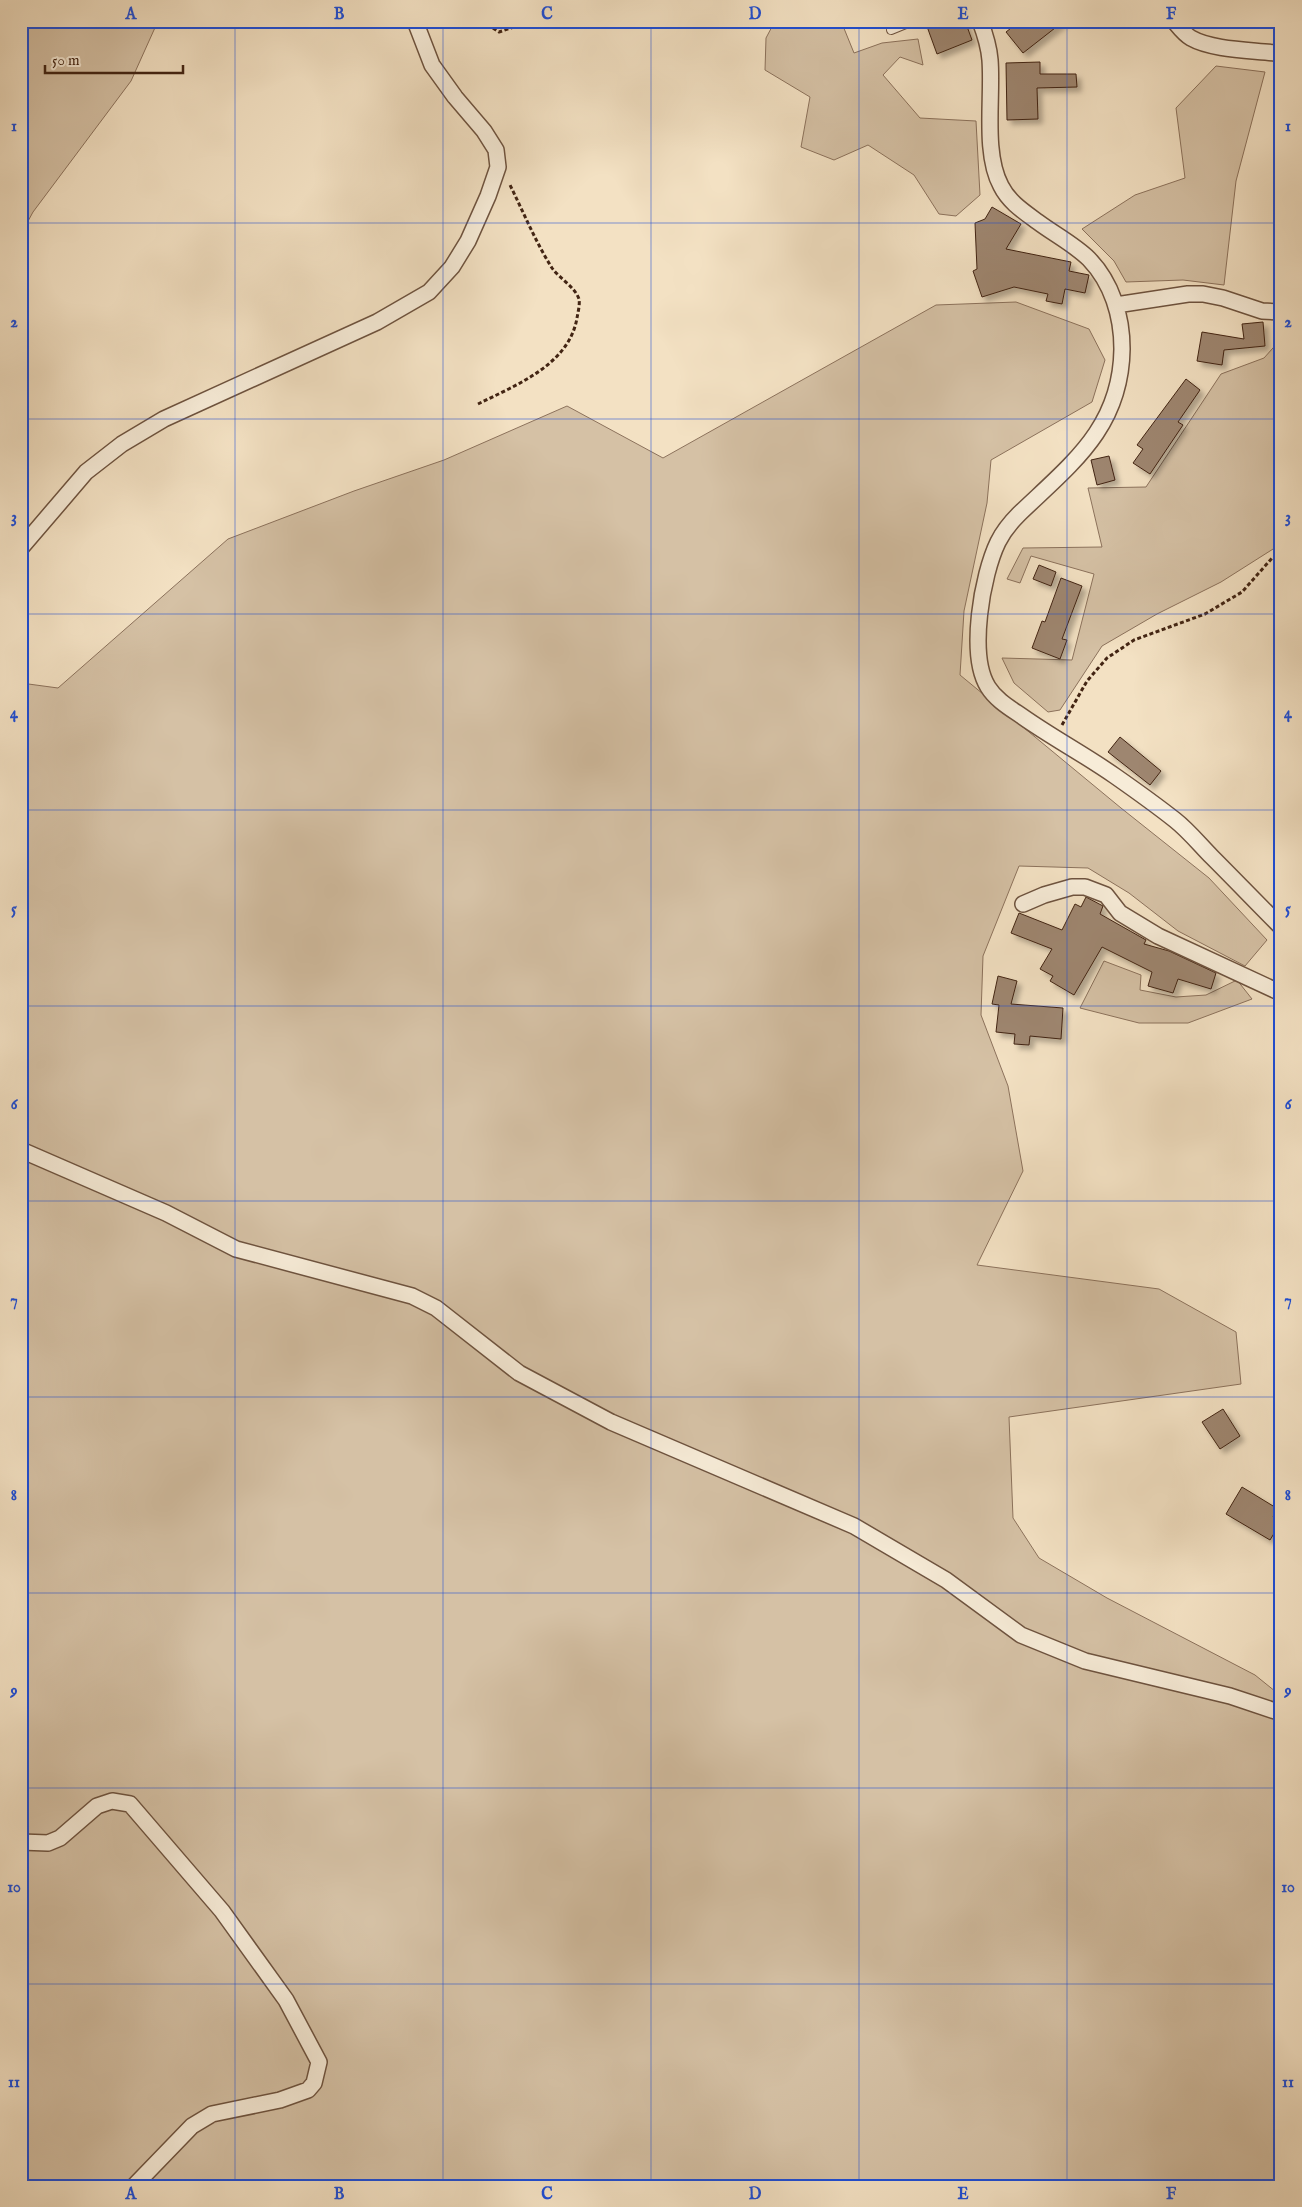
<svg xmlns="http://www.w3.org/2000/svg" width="1302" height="2207" viewBox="0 0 1302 2207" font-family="'IM FELL English',serif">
  <defs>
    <filter id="shadow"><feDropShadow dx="4.5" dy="4.5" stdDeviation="2.5" flood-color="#0004"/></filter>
  </defs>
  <rect width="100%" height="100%" fill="#f3e1c3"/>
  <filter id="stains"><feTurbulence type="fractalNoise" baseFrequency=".004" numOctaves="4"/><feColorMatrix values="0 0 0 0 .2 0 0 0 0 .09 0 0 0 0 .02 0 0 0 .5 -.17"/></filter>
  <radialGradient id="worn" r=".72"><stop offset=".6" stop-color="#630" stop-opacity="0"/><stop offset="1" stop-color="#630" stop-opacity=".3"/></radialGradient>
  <path fill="#d5c1a5" stroke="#8c725c" d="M21,21H158L131,81L33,212L21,234Z
    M775,21H841L854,53L882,43L918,39L923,65L900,57L883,75L920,118L976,121L980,195L956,216L939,214L914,175L868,145L834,160L801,147L810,97L765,70L766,38Z
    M1216,66L1265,72L1236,181L1224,285L1183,280L1126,282L1114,261L1082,229L1135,195L1185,178L1176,108Z
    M1016,302L1089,329L1105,360L1092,402L991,460L987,503L964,611L960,675L1121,808L1209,878L1267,940L1245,966L1178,931L1129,893L1088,868L1019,866L983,956L981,1015L1008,1086L1023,1171L977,1265L1159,1289L1236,1332L1241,1384L1009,1417L1013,1518L1039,1558L1107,1598L1255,1675L1281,1696V2186H21V683L58,688L228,539L354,491L444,460L567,406L663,458L936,305Z
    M1281,339V544L1221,582L1157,614L1102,646L1060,710L1048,712L1014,683L1002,658L1072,660L1094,574L1031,556L1020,583L1007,579L1023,548L1102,547L1088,488L1146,487L1221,374L1264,358Z
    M1104,961L1141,975L1140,990L1176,997L1206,995L1237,980L1252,999L1188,1023H1139L1080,1008Z"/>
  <path fill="#9e866f" stroke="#422413" filter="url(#shadow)" d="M925,21H965L972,40L937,54Z
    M1020,21H1064L1023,53L1006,32Z
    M1040,62V74H1076L1077,87L1037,88L1038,119L1007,120L1006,63Z
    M992,207L1021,224L1006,249L1071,262L1069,271L1089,275L1085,293L1065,289L1062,304L1046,301L1048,294L1014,287L982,297L973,271L977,269L975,223L985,219Z
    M1263,322L1265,346L1224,350L1222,365L1197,361L1202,332L1244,339L1242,324Z
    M1186,379L1200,390L1178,422L1183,425L1150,474L1133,463L1143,449L1137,445Z
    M1109,456L1115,480L1097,485L1091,460Z
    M1039,565L1056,572L1051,586L1033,579Z
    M1061,578L1082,586L1062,639L1067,640L1060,659L1032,648L1042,621L1045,622Z
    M1120,737L1161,771L1150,785L1108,752Z
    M1086,897L1103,906L1100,914L1146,940L1144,944L1169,951L1216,973L1211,989L1178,979L1173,993L1148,986L1152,972L1102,947L1074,995L1050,981L1053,976L1040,969L1052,949L1011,933L1019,913L1062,930L1075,904L1081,907Z
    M998,976L1017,981L1011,1004L1063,1008L1061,1039L1030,1036L1029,1045L1014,1044L1015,1034L996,1032L999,1005L992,1004Z
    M1223,1409L1240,1436L1220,1449L1202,1422Z
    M1242,1487L1278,1509L1273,1517L1281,1522L1270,1540L1226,1514Z"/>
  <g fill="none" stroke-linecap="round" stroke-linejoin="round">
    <g stroke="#6e533f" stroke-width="10">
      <path id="lane" d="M891,30L913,21"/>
    </g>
    <g stroke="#6e533f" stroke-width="18">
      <path id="street" d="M980,21C985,34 989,47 990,60C993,97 983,153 1001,186C1009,202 1023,211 1038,222C1054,234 1075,245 1089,259C1112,283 1122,316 1122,349C1121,428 1071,464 1019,514C1012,521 1003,532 998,542C982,575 968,655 988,687C996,700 1010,708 1023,717C1053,738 1085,755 1115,776C1135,790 1156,805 1175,820C1189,831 1200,845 1212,857C1235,880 1258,904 1281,927
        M1174,21C1179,27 1184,34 1191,38C1212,50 1251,50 1275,53
        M1116,305L1188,294H1203L1223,298L1262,311L1281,312
        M21,548L86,472L122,444L164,419L377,322L429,292L452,267L468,241L488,196L498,167L496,150L484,131L455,97L432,65L415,21
        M1023,904L1044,895L1072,887H1085L1106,895L1120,913L1158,936L1281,993
        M21,1150L166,1213L236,1249L412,1296L436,1308L519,1373L611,1422L854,1526L946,1580L1021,1635L1085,1661L1230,1696L1281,1713
        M21,1842L48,1843L60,1838L97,1806L112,1801L130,1804L222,1911L286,2000L319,2062L314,2083L308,2090L280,2100L212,2114L192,2126L134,2186"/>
    </g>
    <path stroke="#422413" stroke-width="3" stroke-dasharray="4 2.5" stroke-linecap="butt" d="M482,21L499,32L532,21
      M478,404C516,385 569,365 577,318C578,312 580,305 579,299C575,287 559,278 552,268C535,241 523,211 509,183
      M1062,725L1087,681L1107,658L1134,640L1205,614L1242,592L1273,557L1281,561"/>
    <use href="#lane" stroke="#f7ecd8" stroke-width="8"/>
    <use href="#street" stroke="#f7ecd8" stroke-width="15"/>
  </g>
  <path fill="none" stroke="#1d4ed8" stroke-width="1" stroke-opacity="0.55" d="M235,21V2186M443,21V2186M651,21V2186M859,21V2186M1067,21V2186M21,223H1281M21,419H1281M21,614H1281M21,810H1281M21,1006H1281M21,1201H1281M21,1397H1281M21,1593H1281M21,1788H1281M21,1984H1281"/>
  <rect width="1302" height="2207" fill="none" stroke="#f3e1c3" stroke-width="55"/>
  <path d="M45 65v8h138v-8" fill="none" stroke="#422413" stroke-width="2.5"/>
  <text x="52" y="65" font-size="15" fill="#422413" stroke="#f7ecd8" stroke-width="4" paint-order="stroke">50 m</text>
  <rect x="28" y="28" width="1246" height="2152" fill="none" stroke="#1d4ed8" stroke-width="2"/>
  <g font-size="16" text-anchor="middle" font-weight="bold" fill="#1d4ed8">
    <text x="131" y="19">A</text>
    <text x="339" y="19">B</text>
    <text x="547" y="19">C</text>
    <text x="755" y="19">D</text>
    <text x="963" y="19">E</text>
    <text x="1171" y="19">F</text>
    <text x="14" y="131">1</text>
    <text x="1288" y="131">1</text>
    <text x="14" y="327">2</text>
    <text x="1288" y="327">2</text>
    <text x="14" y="522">3</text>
    <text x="1288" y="522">3</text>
    <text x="14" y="718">4</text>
    <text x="1288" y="718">4</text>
    <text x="14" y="914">5</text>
    <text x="1288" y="914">5</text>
    <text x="14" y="1109">6</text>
    <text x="1288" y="1109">6</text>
    <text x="14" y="1305">7</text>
    <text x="1288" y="1305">7</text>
    <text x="14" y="1500">8</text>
    <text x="1288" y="1500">8</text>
    <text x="14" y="1696">9</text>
    <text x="1288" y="1696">9</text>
    <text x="14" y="1892">10</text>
    <text x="1288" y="1892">10</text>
    <text x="14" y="2087">11</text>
    <text x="1288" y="2087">11</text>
    <text x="131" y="2199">A</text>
    <text x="339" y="2199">B</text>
    <text x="547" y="2199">C</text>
    <text x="755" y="2199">D</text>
    <text x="963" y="2199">E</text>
    <text x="1171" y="2199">F</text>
  </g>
  <rect width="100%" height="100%" filter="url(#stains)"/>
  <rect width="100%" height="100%" fill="url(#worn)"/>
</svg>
